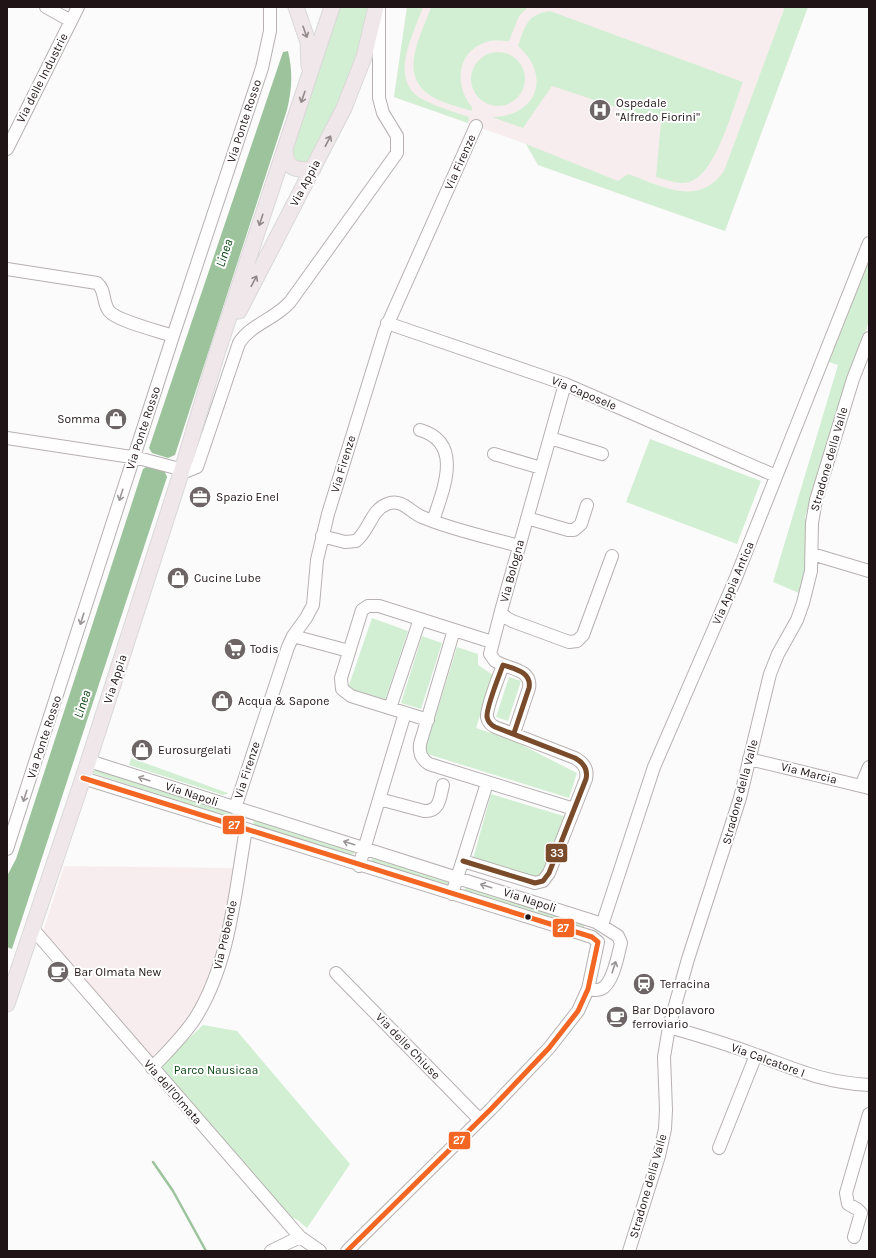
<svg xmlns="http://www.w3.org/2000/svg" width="876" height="1258" viewBox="0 0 876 1258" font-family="Karla,sans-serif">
  <rect width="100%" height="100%" fill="#fbfbfb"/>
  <path fill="#f8edee" d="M407,7H808L725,231L538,165L526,144L394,97Z
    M64,866L233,868L221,954L191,1020L152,1061L43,931Z"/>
  <path fill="#d3efd3" d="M336,7H370L361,51L334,119L308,164L300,165L289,153Z
    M407,7H423C413,35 387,82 424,100C438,107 454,112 469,117L468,123L394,97Z
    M431,7H528L519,16L509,41C503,41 496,40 490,41C457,49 453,84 472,107V111C459,107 442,103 431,96C397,75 421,36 431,7Z
    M785,7H808L725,231L538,165L526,144L618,181L628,174C662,186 698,208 724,171Z
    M550,11L743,82C733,107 717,170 692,181C680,186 667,180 656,177L661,122L552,86L523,128L492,117C537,116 552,76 518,46C525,26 527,14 550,11Z
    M471 79a27 27 0 1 1 54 0a27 27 0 1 1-54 0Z
    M869,260V321L805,517C814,541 806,570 801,594L773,582L838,365L829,362Z
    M650,439L761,481L737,544L626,502Z
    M372,618L408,631L385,700L348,688Z
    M422,636L442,643L421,709L401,703Z
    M457,647L478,654V665L493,675L476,728L512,740L577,773L569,798L424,753Z
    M509,677L521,681L508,721L496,717Z
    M131,758L228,793L227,794L223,795L129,765Z
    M100,769L232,813L234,817L230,818L93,773L95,770Z
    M491,794L567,817L542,878L473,859Z
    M254,820L354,851V854L349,855L253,825Z
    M372,857L448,881V884L446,885L371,862Z
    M466,886L584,924V927L464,891Z
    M203,1025L237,1031L350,1164L307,1228L296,1219L289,1217L161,1071L164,1062Z"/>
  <path fill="#9dc39d" d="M288,51C293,72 292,89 287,110L175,455L168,458L152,453L149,448L283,52Z
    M149,465L164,470L167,477L12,949L7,947V876L16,859L143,469Z"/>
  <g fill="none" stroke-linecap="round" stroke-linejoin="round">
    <path stroke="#9dc39d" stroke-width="2.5" d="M153,1162L173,1191L206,1251"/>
    <g stroke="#b7b0b1" stroke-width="14">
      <path id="minor" d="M46,7L71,21
        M7,149L78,7
        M7,269L97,283C106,290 102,302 109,311C117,321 159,331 173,336
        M387,323L565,384L776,476
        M565,384L501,611L505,617L512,621L569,642L577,641L583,635L612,556
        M420,430C465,443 442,492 433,521
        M7,438L138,458L187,471L197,467L239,343C251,324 274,320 290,302L397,153V136L383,113L379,98V7
        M550,438L602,454
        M494,454L541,468
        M527,518L568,530H574L581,524L587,505
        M322,536L345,542L356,541C369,531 371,510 387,504C402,498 410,512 422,517C453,530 487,537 519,546
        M812,554L869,571
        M501,611L490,654L495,661L503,665
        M454,630L420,744C419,753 421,759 429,764L574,809
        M293,636L349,651
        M390,708L420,619
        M428,720L351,696L342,689L341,678L362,610L368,606H379L492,642
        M749,759L869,788
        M89,761L596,922L618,936L621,943C618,955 613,984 601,989C597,991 593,990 588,989
        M83,778L592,937L598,942L588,989L578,1011L549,1048L491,1109L347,1251
        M861,786L869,767
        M379,799L424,811C440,812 440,797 443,785
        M235,808L288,647L293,636L306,618L313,605L317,560L328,514L385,330L476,126
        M7,849L173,336L262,68L270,31V7
        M463,861L535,883L543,881L549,873L586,779C588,770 584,763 575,758L495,727C491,725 488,722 487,717C486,708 499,676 503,665C515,669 532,672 529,688L514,733
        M359,866L405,713
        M452,894L487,783
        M602,925L654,767L735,580L869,243
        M32,928L300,1237L320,1251
        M336,973L480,1120
        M669,1027C697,1035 724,1043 751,1053C795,1069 821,1082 869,1085
        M152,1068C167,1052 184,1036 196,1017C230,962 235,892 246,829
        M719,1148L756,1055
        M854,1237L861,1213L857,1209L848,1204L846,1193L869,1114
        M271,1251L300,1237
        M629,1251L659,1156L665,1129L666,1110L664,1057L669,1027L688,959L740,798L770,674L778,654L797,620L803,603L811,571L812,523L816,500L853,379L869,338"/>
    </g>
    <g stroke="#dad8d8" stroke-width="17">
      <path id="major" d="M296,7L308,42L309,66
        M285,148C285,168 295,171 313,169
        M239,311L344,108L364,57L376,7
        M7,1004L83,778L182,470L217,353L332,7"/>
    </g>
    <use href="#minor" stroke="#fefefe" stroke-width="12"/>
    <use href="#major" stroke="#efe7e9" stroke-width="15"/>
    <g stroke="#fff" stroke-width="8">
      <path id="bus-1" d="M83,778L592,937L598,942L588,989L578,1011L549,1048L491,1109L347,1251"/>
    </g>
    <g stroke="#fff" stroke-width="8">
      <path id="bus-2" d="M463,861L535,883L543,881L549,873L586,779C588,770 584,763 575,758L495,727C491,725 488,722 487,717C486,708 499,676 503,665C515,669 532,672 529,688L514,733"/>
    </g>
    <use href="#bus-1" stroke="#f26522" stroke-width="5"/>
    <use href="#bus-2" stroke="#7a4b2a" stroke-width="5"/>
  </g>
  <defs><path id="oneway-shaft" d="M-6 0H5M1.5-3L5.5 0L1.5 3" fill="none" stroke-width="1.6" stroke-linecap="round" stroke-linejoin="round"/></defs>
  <g stroke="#92888a">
    <use href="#oneway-shaft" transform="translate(305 32) rotate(71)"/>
    <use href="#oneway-shaft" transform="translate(303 97) rotate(109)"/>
    <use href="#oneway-shaft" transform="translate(328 141) rotate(-63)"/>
    <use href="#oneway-shaft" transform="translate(261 220) rotate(108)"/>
    <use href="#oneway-shaft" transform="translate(254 281) rotate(-62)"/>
  </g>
  <g stroke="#9b9596">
    <use href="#oneway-shaft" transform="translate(121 495) rotate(108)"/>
    <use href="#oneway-shaft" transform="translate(82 619) rotate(108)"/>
    <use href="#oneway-shaft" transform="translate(144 779) rotate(-162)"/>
    <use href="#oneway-shaft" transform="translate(25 796) rotate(108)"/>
    <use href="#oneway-shaft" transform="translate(349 843) rotate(-163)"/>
    <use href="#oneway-shaft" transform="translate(486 886) rotate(-162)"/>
    <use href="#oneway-shaft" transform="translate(614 967) rotate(-72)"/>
  </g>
  <defs>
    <g id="hospital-disc" transform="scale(1.15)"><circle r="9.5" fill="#6d6566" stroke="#fff"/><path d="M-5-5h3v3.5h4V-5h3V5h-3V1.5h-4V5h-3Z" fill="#fff"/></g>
    <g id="shop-disc" transform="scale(1.15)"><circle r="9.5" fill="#6d6566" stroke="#fff"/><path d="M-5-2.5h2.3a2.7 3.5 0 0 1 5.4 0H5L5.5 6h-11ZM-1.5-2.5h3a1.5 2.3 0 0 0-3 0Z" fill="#fff"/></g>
    <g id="office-disc" transform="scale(1.15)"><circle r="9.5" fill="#6d6566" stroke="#fff"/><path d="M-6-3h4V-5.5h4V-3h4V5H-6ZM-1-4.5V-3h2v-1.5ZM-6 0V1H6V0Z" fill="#fff"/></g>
    <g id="supermarket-disc" transform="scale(1.15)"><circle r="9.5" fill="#6d6566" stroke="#fff"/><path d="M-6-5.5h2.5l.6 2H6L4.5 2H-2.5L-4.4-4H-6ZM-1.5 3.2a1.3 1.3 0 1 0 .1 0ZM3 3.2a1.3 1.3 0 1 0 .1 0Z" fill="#fff"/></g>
    <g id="cafe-disc" transform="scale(1.15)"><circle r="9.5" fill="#6d6566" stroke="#fff"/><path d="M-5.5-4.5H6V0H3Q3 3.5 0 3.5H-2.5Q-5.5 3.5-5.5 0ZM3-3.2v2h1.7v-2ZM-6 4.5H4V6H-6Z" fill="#fff"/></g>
    <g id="station-disc" transform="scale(1.15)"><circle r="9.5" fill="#6d6566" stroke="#fff"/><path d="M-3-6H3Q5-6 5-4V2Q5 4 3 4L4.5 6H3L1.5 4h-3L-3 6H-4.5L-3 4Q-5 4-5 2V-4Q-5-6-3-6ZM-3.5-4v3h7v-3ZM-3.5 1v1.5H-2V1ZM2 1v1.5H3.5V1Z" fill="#fff"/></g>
  </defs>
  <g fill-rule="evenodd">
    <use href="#hospital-disc" x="600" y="110"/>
    <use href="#shop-disc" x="116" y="419"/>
    <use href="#office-disc" x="200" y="497"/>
    <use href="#shop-disc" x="178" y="578"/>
    <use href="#supermarket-disc" x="235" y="649"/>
    <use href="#shop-disc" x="222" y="701"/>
    <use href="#shop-disc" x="142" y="750"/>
    <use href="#cafe-disc" x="58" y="972"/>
    <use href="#station-disc" x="644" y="984"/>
    <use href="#cafe-disc" x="617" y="1017"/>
  </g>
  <circle fill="#211416" stroke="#fff" stroke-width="1.5" cx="528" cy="917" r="3.5"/>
  <g text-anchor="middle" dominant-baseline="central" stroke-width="4" stroke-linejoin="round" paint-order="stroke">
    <g font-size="12" fill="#211416" stroke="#fff">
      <text transform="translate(42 78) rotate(-63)">Via delle Industrie</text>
      <text transform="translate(244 121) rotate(-72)">Via Ponte Rosso</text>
      <text transform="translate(460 162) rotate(-66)">Via Firenze</text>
      <text transform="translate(305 183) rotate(-62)">Via Appia</text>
      <text transform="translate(584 393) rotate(23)">Via Caposele</text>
      <text transform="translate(143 428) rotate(-72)">Via Ponte Rosso</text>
      <text transform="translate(829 459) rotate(-74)">Stradone della Valle</text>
      <text transform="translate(343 464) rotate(-73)">Via Firenze</text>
      <text transform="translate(512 571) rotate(-75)">Via Bologna</text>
      <text transform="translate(733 583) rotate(-67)">Via Appia Antica</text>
      <text transform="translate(115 679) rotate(-72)">Via Appia</text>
      <text transform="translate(44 737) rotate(-72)">Via Ponte Rosso</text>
      <text transform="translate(247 770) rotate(-72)">Via Firenze</text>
      <text transform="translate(809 773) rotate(14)">Via Marcia</text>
      <text transform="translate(740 792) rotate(-75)">Stradone della Valle</text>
      <text transform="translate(192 794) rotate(18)">Via Napoli</text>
      <text transform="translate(530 900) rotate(18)">Via Napoli</text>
      <text transform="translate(225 935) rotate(-77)">Via Prebende</text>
      <text transform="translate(408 1046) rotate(46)">Via delle Chiuse</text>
      <text transform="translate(768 1060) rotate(20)">Via Calcatore I</text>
      <text transform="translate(173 1092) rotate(49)">Via dell'Olmata</text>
      <text transform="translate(648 1186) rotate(-74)">Stradone della Valle</text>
    </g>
    <g font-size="12" fill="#211416" stroke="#fff" text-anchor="start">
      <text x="616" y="103">Ospedale<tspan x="616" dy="14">"Alfredo Fiorini"</tspan></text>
      <text x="100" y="419" text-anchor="end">Somma</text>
      <text x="216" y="497">Spazio Enel</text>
      <text x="194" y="578">Cucine Lube</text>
      <text x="250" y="649">Todis</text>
      <text x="238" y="701">Acqua &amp; Sapone</text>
      <text x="158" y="750">Eurosurgelati</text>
      <text x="74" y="972">Bar Olmata New</text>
      <text x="660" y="984">Terracina</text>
      <text x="632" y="1010">Bar Dopolavoro<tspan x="632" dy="14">ferroviario</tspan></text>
    </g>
    <g font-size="12" fill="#0c4713" stroke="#fff">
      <text x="216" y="1070">Parco Nausicaa</text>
    </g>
    <g font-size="13" font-style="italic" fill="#06430f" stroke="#fff">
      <text transform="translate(224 253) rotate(-72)">Linea</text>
      <text transform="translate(82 704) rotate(-72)">Linea</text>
    </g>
  </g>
  <g stroke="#fff" stroke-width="1.5">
    <rect x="222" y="815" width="23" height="20" rx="4" fill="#f26522"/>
    <rect x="545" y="843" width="23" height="20" rx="4" fill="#7a4b2a"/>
    <rect x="552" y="918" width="23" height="20" rx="4" fill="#f26522"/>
    <rect x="448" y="1131" width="23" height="19" rx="4" fill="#f26522"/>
  </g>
  <g font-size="11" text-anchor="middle" font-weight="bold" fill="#fff">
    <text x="234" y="829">27</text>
    <text x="557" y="857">33</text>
    <text x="563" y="932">27</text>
    <text x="459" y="1144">27</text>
  </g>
  <rect width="876" height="1258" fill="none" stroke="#211416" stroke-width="16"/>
</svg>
